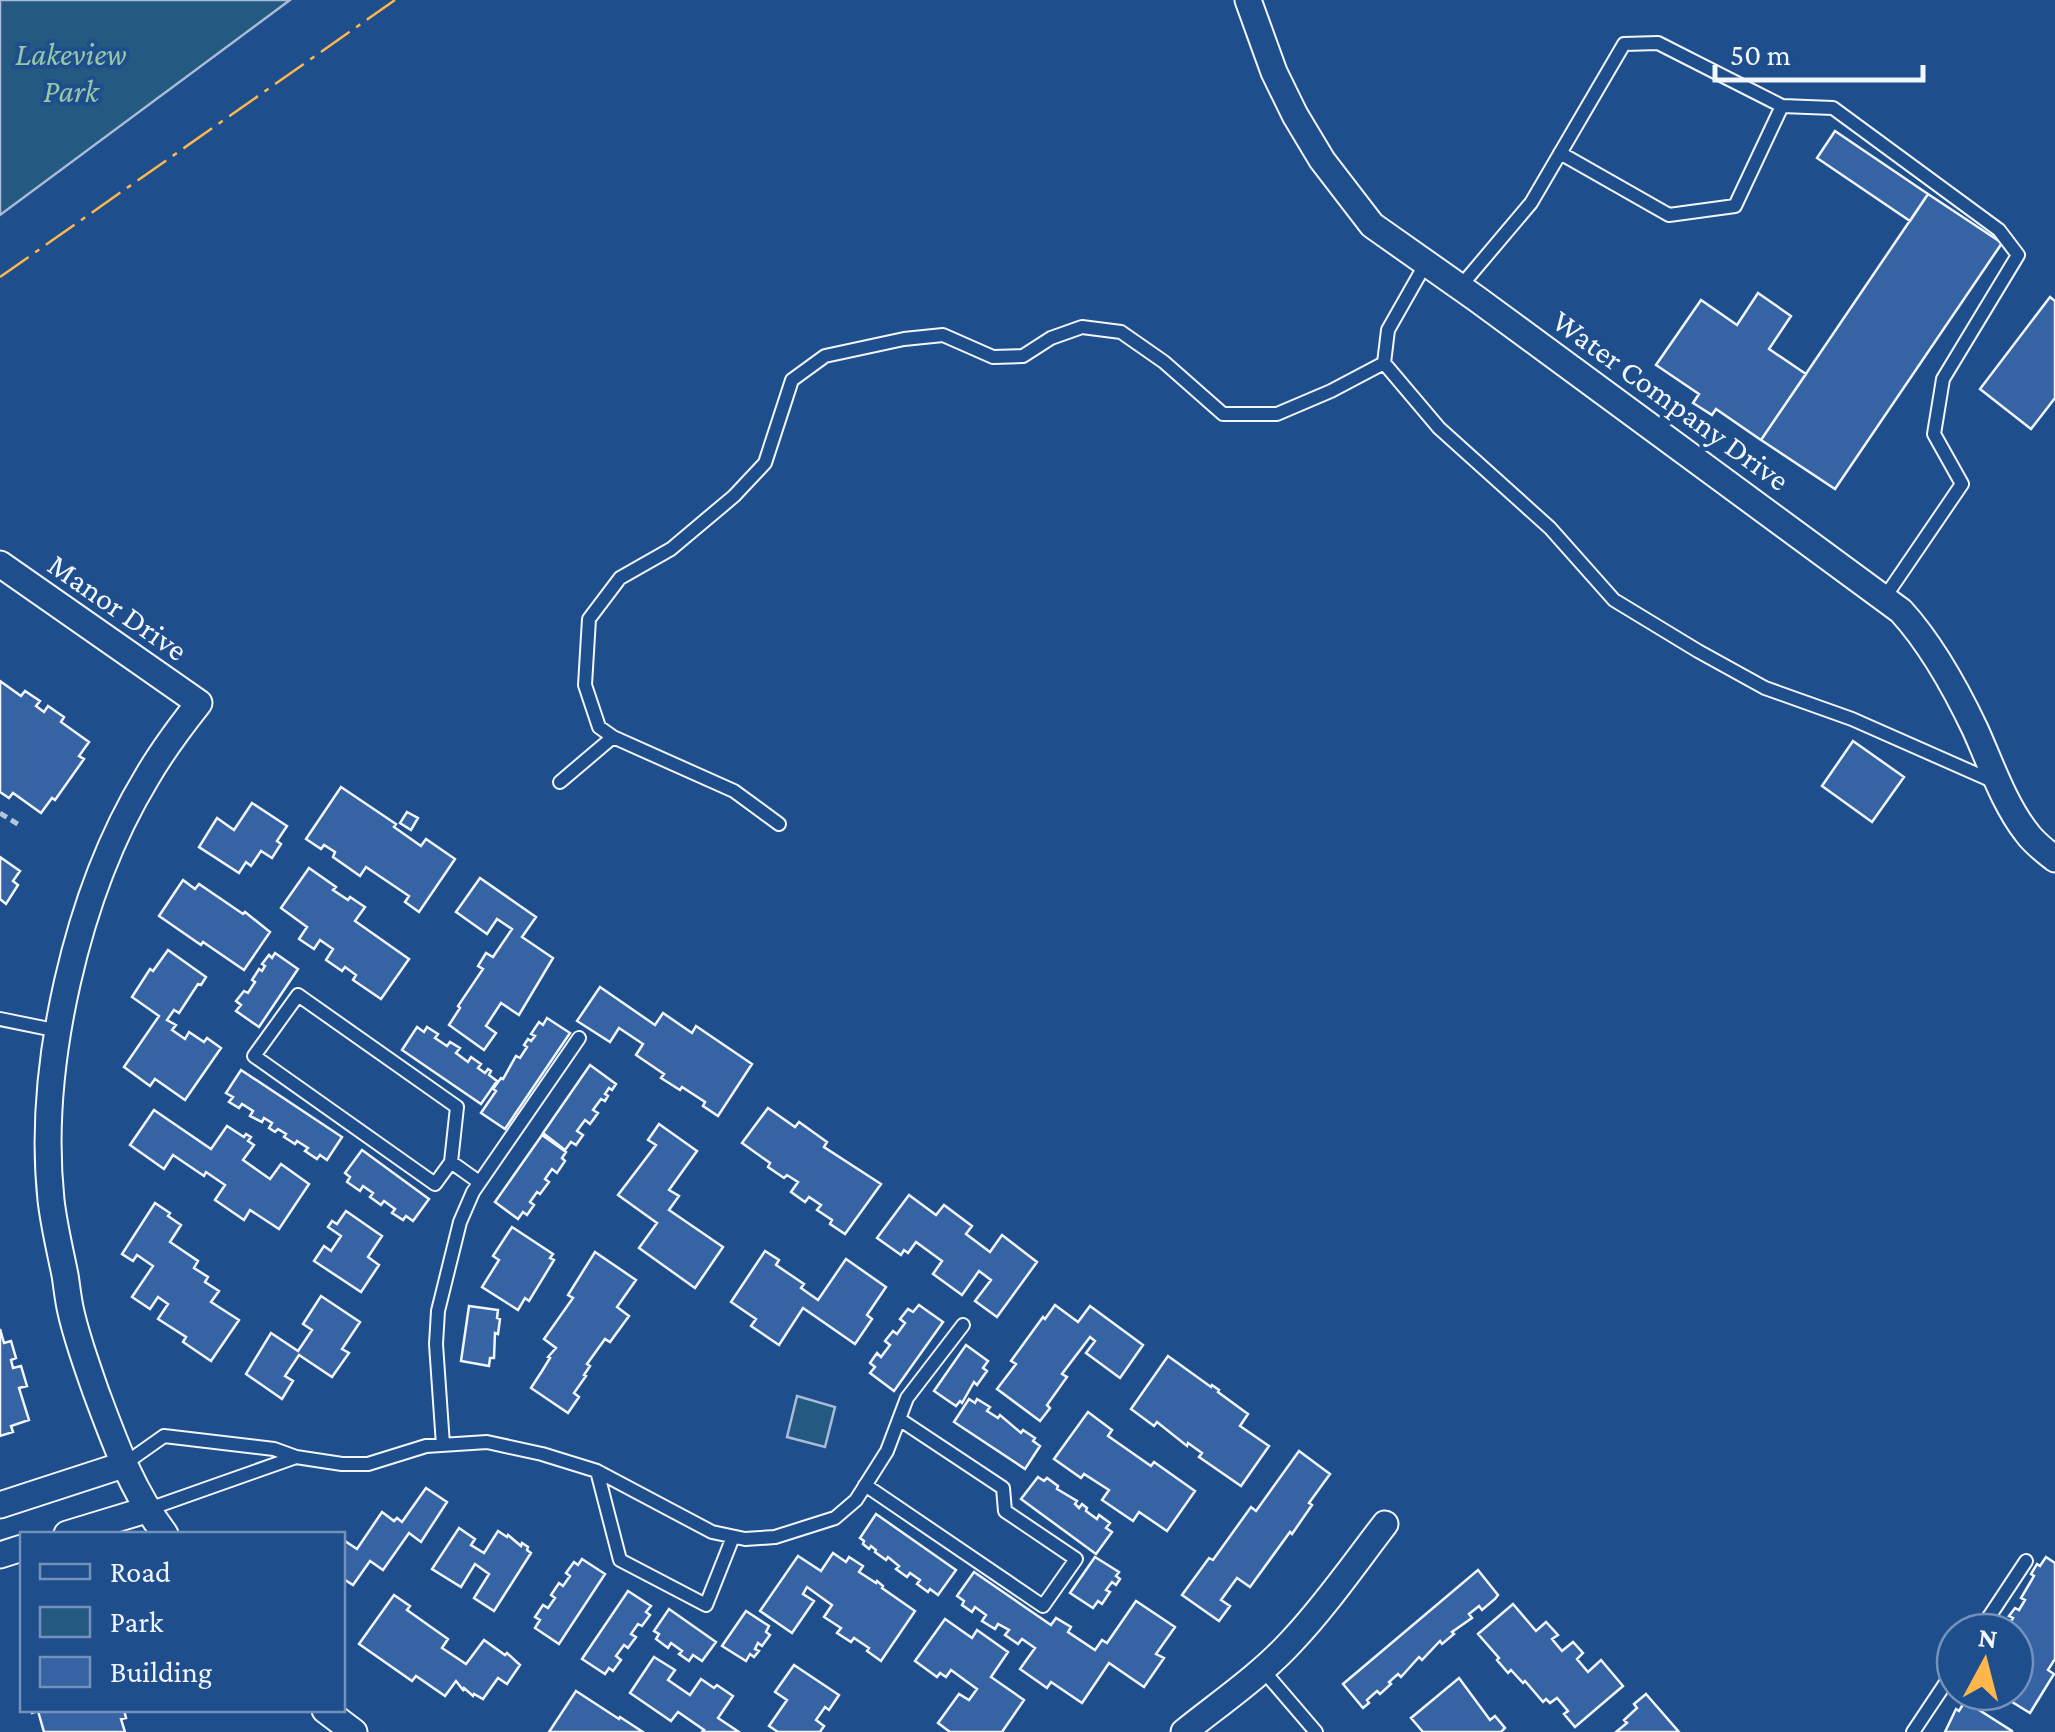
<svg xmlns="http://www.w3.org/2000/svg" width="2055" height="1732" viewBox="0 0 2055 1732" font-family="'Crimson Pro',serif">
  <rect width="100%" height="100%" fill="#1f4e8c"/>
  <path fill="#245a82" stroke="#a8bbd7" stroke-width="2.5" d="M0,0H290L0,215Z
    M797,1396L835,1407L825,1447L787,1437Z"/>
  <path fill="#3563a3" stroke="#f2f6ff" stroke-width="2.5" d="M1835,131L1928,194L1910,221L1817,158Z
    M1928,194L2002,243L1835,489L1761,440Z
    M1758,293L1791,316L1769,349L1806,374L1761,440L1716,409L1712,415L1693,403L1699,394L1656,365L1701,300L1737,325Z
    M2050,297L2055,301V398L2031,429L1980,389Z
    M0,681L21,696L25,691L40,701L36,706L44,712L48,706L64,717L61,722L89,742L79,756L84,759L55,800L52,798L41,813L13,793L9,798L0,792Z
    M1853,741L1904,777L1872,822L1822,786Z
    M341,787L396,824L394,827L421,846L426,839L455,859L419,912L405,902L409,896L366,867L360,876L333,857L335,852L324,845L321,849L306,839Z
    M252,803L287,826L277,841L281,844L272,858L261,851L251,866L246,862L239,873L199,847L217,818L234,830Z
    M407,812L418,818L411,830L400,823Z
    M0,857L20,871L13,881L18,885L6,904L0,899Z
    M309,868L336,887L333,890L348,900L350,897L365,907L355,921L409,959L381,999L353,980L356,975L345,967L342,971L326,960L333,949L320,940L314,949L299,939L307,927L281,908Z
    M480,878L536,917L522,937L553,958L519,1015L501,1003L486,1026L496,1033L484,1050L449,1025L460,1008L458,1006L483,969L478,966L486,953L493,957L512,929L497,919L487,934L456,912Z
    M183,880L195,889L199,884L243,914L245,912L270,932L244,970L203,942L201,945L159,916Z
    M168,950L206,977L201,985L198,984L179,1013L174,1010L167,1020L176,1025L172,1030L185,1039L189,1032L204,1042L207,1038L221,1048L185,1100L155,1079L150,1086L124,1067L159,1016L132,997L150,969L153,971Z
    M275,953L298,969L259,1027L236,1011L241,1005L236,1001L244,991L248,993L255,982L252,980L259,969L262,971L265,966L262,964L269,955L272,958Z
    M600,987L655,1025L663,1013L692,1033L696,1026L752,1064L718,1116L703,1106L705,1102L682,1087L680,1090L661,1078L664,1074L636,1055L643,1044L619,1028L610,1042L577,1021Z
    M547,1018L570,1033L505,1129L481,1113L496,1091L493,1089L501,1078L503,1079L516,1056L520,1058L527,1047L524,1045L528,1039L531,1041L535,1036L531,1034L539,1022L543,1025Z
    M417,1027L424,1032L427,1027L438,1034L435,1038L447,1046L450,1042L460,1048L456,1053L468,1062L471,1057L481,1064L478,1068L485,1073L488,1069L491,1071L489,1075L497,1081L481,1104L402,1050Z
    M590,1065L616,1084L612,1090L609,1088L605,1094L608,1096L605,1101L601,1099L593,1110L598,1113L590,1124L585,1120L577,1131L583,1135L576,1145L571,1142L565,1150L543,1133Z
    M241,1070L342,1137L327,1160L320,1155L317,1159L305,1151L308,1148L297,1141L295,1144L284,1137L286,1134L278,1129L275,1132L269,1128L272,1123L264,1118L262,1122L250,1116L253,1111L242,1104L239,1108L229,1102L233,1097L226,1093Z
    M768,1108L795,1127L799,1122L827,1142L824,1147L881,1184L845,1234L830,1224L832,1220L817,1210L821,1205L809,1197L805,1202L791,1192L798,1182L787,1175L784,1178L768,1167L770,1163L742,1143Z
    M154,1110L211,1149L227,1126L244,1137L246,1134L251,1137L248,1141L254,1145L243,1160L270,1179L281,1164L309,1184L279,1229L250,1210L244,1220L215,1200L225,1185L206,1172L204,1176L173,1155L164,1169L130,1145Z
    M659,1124L697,1151L669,1190L679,1196L669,1210L723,1247L695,1288L639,1248L657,1223L618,1195L656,1145L648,1140Z
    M542,1135L566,1152L562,1158L565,1161L557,1173L552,1169L545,1179L549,1182L540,1194L537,1192L530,1202L534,1205L527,1215L523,1212L518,1219L495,1202Z
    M362,1150L429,1199L413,1221L406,1216L403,1220L392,1213L395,1209L384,1201L381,1205L370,1197L373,1193L363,1186L360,1191L347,1182L350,1177L345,1173Z
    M909,1195L936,1215L944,1205L972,1226L966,1234L990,1252L1002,1235L1037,1262L997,1317L975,1301L991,1280L979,1271L962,1295L933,1274L942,1261L916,1242L908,1253L904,1250L901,1255L877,1238Z
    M155,1203L170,1213L168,1216L181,1225L170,1242L198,1261L194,1268L208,1277L205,1282L219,1291L211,1302L239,1320L211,1361L183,1342L186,1337L158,1319L168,1304L158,1297L150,1309L132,1297L153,1266L137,1255L133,1261L122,1254Z
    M346,1211L382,1236L368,1257L379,1265L361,1292L314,1261L324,1246L331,1251L341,1236L328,1227L332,1221L337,1224Z
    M512,1227L553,1254L550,1258L554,1260L529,1301L525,1298L518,1310L482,1287L499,1260L493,1256Z
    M765,1251L779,1260L776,1265L804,1284L801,1288L818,1300L846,1259L886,1287L867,1315L872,1319L855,1344L803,1308L779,1345L751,1326L756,1319L731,1302Z
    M595,1252L636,1280L617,1307L629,1316L610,1342L605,1339L587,1364L590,1366L584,1375L586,1376L574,1393L579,1397L568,1413L531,1388L542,1371L550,1358L548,1357L556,1348L544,1339L573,1298L568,1295Z
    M321,1296L360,1322L342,1349L349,1353L332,1377L299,1355L285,1376L293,1381L282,1399L246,1374L271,1333L298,1351L312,1330L303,1324Z
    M919,1305L943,1322L894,1391L870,1373L875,1367L870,1363L877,1353L881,1357L890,1345L885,1341L893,1331L897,1334L905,1323L900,1319L908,1309L913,1312Z
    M1055,1305L1078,1322L1090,1306L1143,1345L1120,1378L1086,1353L1095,1341L1090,1337L1062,1374L1067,1377L1047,1405L1050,1408L1040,1421L997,1389L1016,1364L1011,1361L1043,1317L1045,1319Z
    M469,1306L498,1310L497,1318L500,1319L498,1334L495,1333L494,1358H490L489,1366L461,1361Z
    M0,1329L4,1343L11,1341L16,1358L11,1360L13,1368L21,1366L27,1386L19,1388L29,1420L11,1426L13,1432L0,1436Z
    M966,1345L988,1361L983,1368L987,1371L977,1385L974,1382L962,1403L960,1401L956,1406L934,1391Z
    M1168,1356L1211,1387L1212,1385L1219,1390L1218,1392L1248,1414L1240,1426L1269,1446L1241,1486L1199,1457L1202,1453L1188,1443L1187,1446L1157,1422L1154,1426L1131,1409Z
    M969,1399L975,1403L977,1399L990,1407L987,1411L998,1418L1000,1415L1021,1433L1023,1430L1035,1438L1033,1441L1040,1446L1025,1469L954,1422Z
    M1088,1412L1112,1430L1108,1436L1151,1466L1154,1462L1195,1491L1167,1531L1139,1512L1133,1521L1102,1500L1109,1490L1084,1474L1081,1478L1054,1459Z
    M1299,1451L1330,1474L1309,1503L1312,1505L1292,1534L1290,1532L1250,1587L1237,1578L1221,1600L1230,1606L1219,1621L1182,1595L1209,1558L1213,1560L1251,1507L1256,1511Z
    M1038,1477L1044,1481L1047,1478L1058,1486L1057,1489L1077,1501L1075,1504L1079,1508L1082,1504L1087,1508L1086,1511L1097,1519L1099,1515L1110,1523L1106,1528L1112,1532L1096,1554L1021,1499Z
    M426,1488L447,1502L421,1542L409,1533L383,1570L370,1561L353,1585L342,1578V1539L357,1549L382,1512L394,1521L397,1518L402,1522Z
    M876,1514L956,1570L938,1595L930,1589L928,1592L917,1584L920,1580L910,1573L907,1577L896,1569L899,1566L888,1557L886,1560L875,1552L876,1550L871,1546L869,1549L863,1544L864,1541L860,1538Z
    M459,1528L475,1539L471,1545L484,1553L498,1531L507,1537L508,1535L521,1546L522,1543L528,1547L527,1550L531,1553L494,1611L474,1598L489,1574L475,1564L461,1587L432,1569Z
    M833,1553L846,1562L849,1557L863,1566L859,1572L876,1583L877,1581L883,1586L882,1588L915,1611L881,1661L867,1651L869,1648L854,1638L851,1642L837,1633L841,1628L824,1617L832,1605L807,1587L803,1594L814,1601L792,1633L760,1611L798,1556L821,1571Z
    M1095,1557L1119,1572L1116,1576L1120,1579L1116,1585L1112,1582L1106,1590L1110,1592L1102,1604L1098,1601L1093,1608L1070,1593Z
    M2046,1557L2055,1563V1659L2048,1670L2054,1674L2030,1713L1996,1692H2015V1632H2004L2013,1618L2009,1616L2015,1608L2019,1610L2025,1600L2021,1598L2034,1576L2031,1574L2037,1564L2040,1566Z
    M582,1559L605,1574L559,1644L535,1628L540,1620L535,1617L543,1605L548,1608L555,1598L551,1595L559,1583L563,1586L570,1576L566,1573L574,1562L578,1565Z
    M1478,1570L1498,1595L1495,1599L1482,1610L1479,1606L1469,1614L1472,1618L1452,1632L1454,1634L1442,1644L1440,1641L1422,1660L1419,1657L1401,1677L1398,1674L1389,1682L1391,1684L1380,1694L1377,1691L1367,1700L1369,1703L1363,1708L1343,1684Z
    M974,1572L1051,1625L1056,1618L1071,1627L1068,1632L1095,1650L1102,1640L1107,1643L1136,1601L1175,1627L1156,1654L1164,1658L1144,1687L1109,1663L1082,1703L1051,1682L1047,1688L1020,1669L1035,1648L1022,1639L1018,1644L1005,1635L1009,1630L998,1624L995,1629L982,1621L986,1615L975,1607L972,1612L962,1605L964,1601L957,1596Z
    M628,1591L651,1606L646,1612L650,1615L642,1626L638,1624L631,1634L636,1637L628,1648L624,1645L616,1656L621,1660L613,1671L609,1668L605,1674L582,1659Z
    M394,1595L410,1606L407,1610L448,1639L442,1648L466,1664L484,1640L505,1655L507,1653L520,1665L507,1684L498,1678L483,1699L474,1694L473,1696L464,1688L463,1690L456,1681L445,1696L416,1676L412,1681L359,1644Z
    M1513,1604L1536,1631L1546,1622L1558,1635L1552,1639L1562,1651L1573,1642L1583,1653L1577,1659L1588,1672L1601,1660L1623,1686L1575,1727L1564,1714L1568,1711L1557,1698L1550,1703L1546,1699L1543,1702L1525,1681L1523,1683L1511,1670L1508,1673L1497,1660L1499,1658L1478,1634Z
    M669,1609L716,1642L702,1661L693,1655L689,1661L679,1654L682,1651L671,1643L668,1648L656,1639L659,1634L654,1631Z
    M746,1611L769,1626L766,1632L770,1635L762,1646L758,1643L755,1649L759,1651L754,1657L750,1654L746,1661L722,1646Z
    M945,1619L972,1638L977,1630L1008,1652L991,1677L1024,1700L1002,1732H950L938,1723L959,1694L969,1700L977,1689L951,1670L946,1677L940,1673L937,1677L915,1661Z
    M654,1657L675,1670L668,1680L690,1695L701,1679L714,1688L717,1685L733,1696L718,1718L739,1732H702L704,1730L678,1712L671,1721L630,1693Z
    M794,1665L839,1695L829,1710L825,1707L816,1720L824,1726L820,1732H778L769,1726L787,1700L775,1692Z
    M1459,1678L1490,1720L1495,1716L1505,1728L1501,1732H1423L1411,1718Z
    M576,1691L619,1719L620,1717L643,1732H549Z
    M1646,1694L1679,1732H1616L1627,1723L1624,1720L1637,1708L1634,1704Z
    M1965,1701L2012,1731V1732H1945L1956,1709L1959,1711Z
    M31,1710H124L126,1718L121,1719L125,1732H44L38,1711L32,1713Z"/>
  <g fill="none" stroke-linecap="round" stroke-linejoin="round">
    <g stroke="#f2f6ff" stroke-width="16">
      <path id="service" d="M1560,153L1669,215L1735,206L1782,106
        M1426,263L1388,330L1384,363L1439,428L1550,528L1614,600L1698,651L1765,688L1852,719L1997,783
        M1460,287L1531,203L1624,44L1658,43L1782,106L1833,108L1999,230L2018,255L1943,379L1934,434L1962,484L1885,597
        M560,782L613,737
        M779,824L734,791L613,737L599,727L585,685L589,619L620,578L671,549L734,496L765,463L792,380L825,356L904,339L943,335L993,357L1023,356L1051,338L1082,327L1121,332L1164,362L1223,414H1277L1331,391L1384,363
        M0,1019L59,1031
        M451,1162L457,1107L298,995L254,1056L435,1184L451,1162L479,1182
        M443,1445L436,1344L438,1311L460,1222L473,1192L579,1038
        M296,1457L342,1464H368L426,1446L487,1442L542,1454L597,1471L712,1532L745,1539L775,1537L835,1518L856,1500L887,1451L907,1398L963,1325
        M123,1465L164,1436L274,1449L296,1457L146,1510
        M597,1471L620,1560L706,1605L733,1537
        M865,1485L1043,1606L1076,1559L1005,1511L1003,1488L899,1419
        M1979,1632L2026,1561
        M1262,1669L1316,1732
        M1913,1732L1955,1669"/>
    </g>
    <g stroke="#f2f6ff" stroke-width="29">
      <path id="minor" d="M1248,0L1274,72L1295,115L1322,160L1372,225L1477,299L1901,611C1932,645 1955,687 1975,729C1990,762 2004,804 2027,833C2034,843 2045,851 2055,859
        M0,564L199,703C180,727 162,751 147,777C77,892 37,1067 51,1200C54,1226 60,1250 65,1275C67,1287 68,1300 71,1312C77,1339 87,1366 96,1392C115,1443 132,1491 165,1534
        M0,1505L123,1465
        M67,1534L146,1510
        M0,1555L22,1548
        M325,1710L354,1732
        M1184,1732C1220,1703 1261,1675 1292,1641C1326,1605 1355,1563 1385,1524"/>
    </g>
    <path stroke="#b3c4dc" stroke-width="5" stroke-dasharray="8 5" stroke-linecap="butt" d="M0,813L19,825"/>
    <use href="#service" stroke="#1f4e8c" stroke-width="12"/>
    <use href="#minor" stroke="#1f4e8c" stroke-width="25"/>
    <path stroke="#ffb74d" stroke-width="2.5" stroke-dasharray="35 8 5 8" stroke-linecap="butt" d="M0,277L395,0"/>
  </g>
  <g text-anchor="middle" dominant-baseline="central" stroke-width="8" stroke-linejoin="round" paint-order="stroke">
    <g font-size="32" font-style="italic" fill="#97c8a6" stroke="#1f4e8c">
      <text x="71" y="54">Lakeview<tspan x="71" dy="37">Park</tspan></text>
    </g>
    <g font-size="32" fill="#f2f6ff" stroke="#1f4e8c">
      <text transform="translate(1671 400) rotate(36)">Water Company Drive</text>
      <text transform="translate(118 607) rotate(35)">Manor Drive</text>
    </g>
  </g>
  <rect x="20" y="1532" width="325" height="180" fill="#1f4e8c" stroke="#7391ba" stroke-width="2.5"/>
  <rect x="40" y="1564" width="50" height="15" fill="#1f4e8c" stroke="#7391ba" stroke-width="2.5"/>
  <text x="110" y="1582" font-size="30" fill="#f2f6ff">Road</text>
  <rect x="40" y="1607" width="50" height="30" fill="#245a82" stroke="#7391ba" stroke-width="2.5"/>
  <text x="110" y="1632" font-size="30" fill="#f2f6ff">Park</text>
  <rect x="40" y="1657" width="50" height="30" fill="#3563a3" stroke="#7391ba" stroke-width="2.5"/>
  <text x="110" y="1682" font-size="30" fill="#f2f6ff">Building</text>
  <g transform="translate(1985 1662) rotate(7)"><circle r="48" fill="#1f4e8c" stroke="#7391ba" stroke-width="2.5"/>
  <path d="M0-8L18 38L0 25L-18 38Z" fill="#ffb74d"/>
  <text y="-15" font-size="28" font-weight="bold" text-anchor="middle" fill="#f2f6ff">N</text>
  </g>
  <path d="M1715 65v15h208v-15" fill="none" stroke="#f2f6ff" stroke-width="5"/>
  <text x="1730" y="65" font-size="30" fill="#f2f6ff" stroke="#1f4e8c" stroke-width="8" paint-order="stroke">50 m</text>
</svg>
